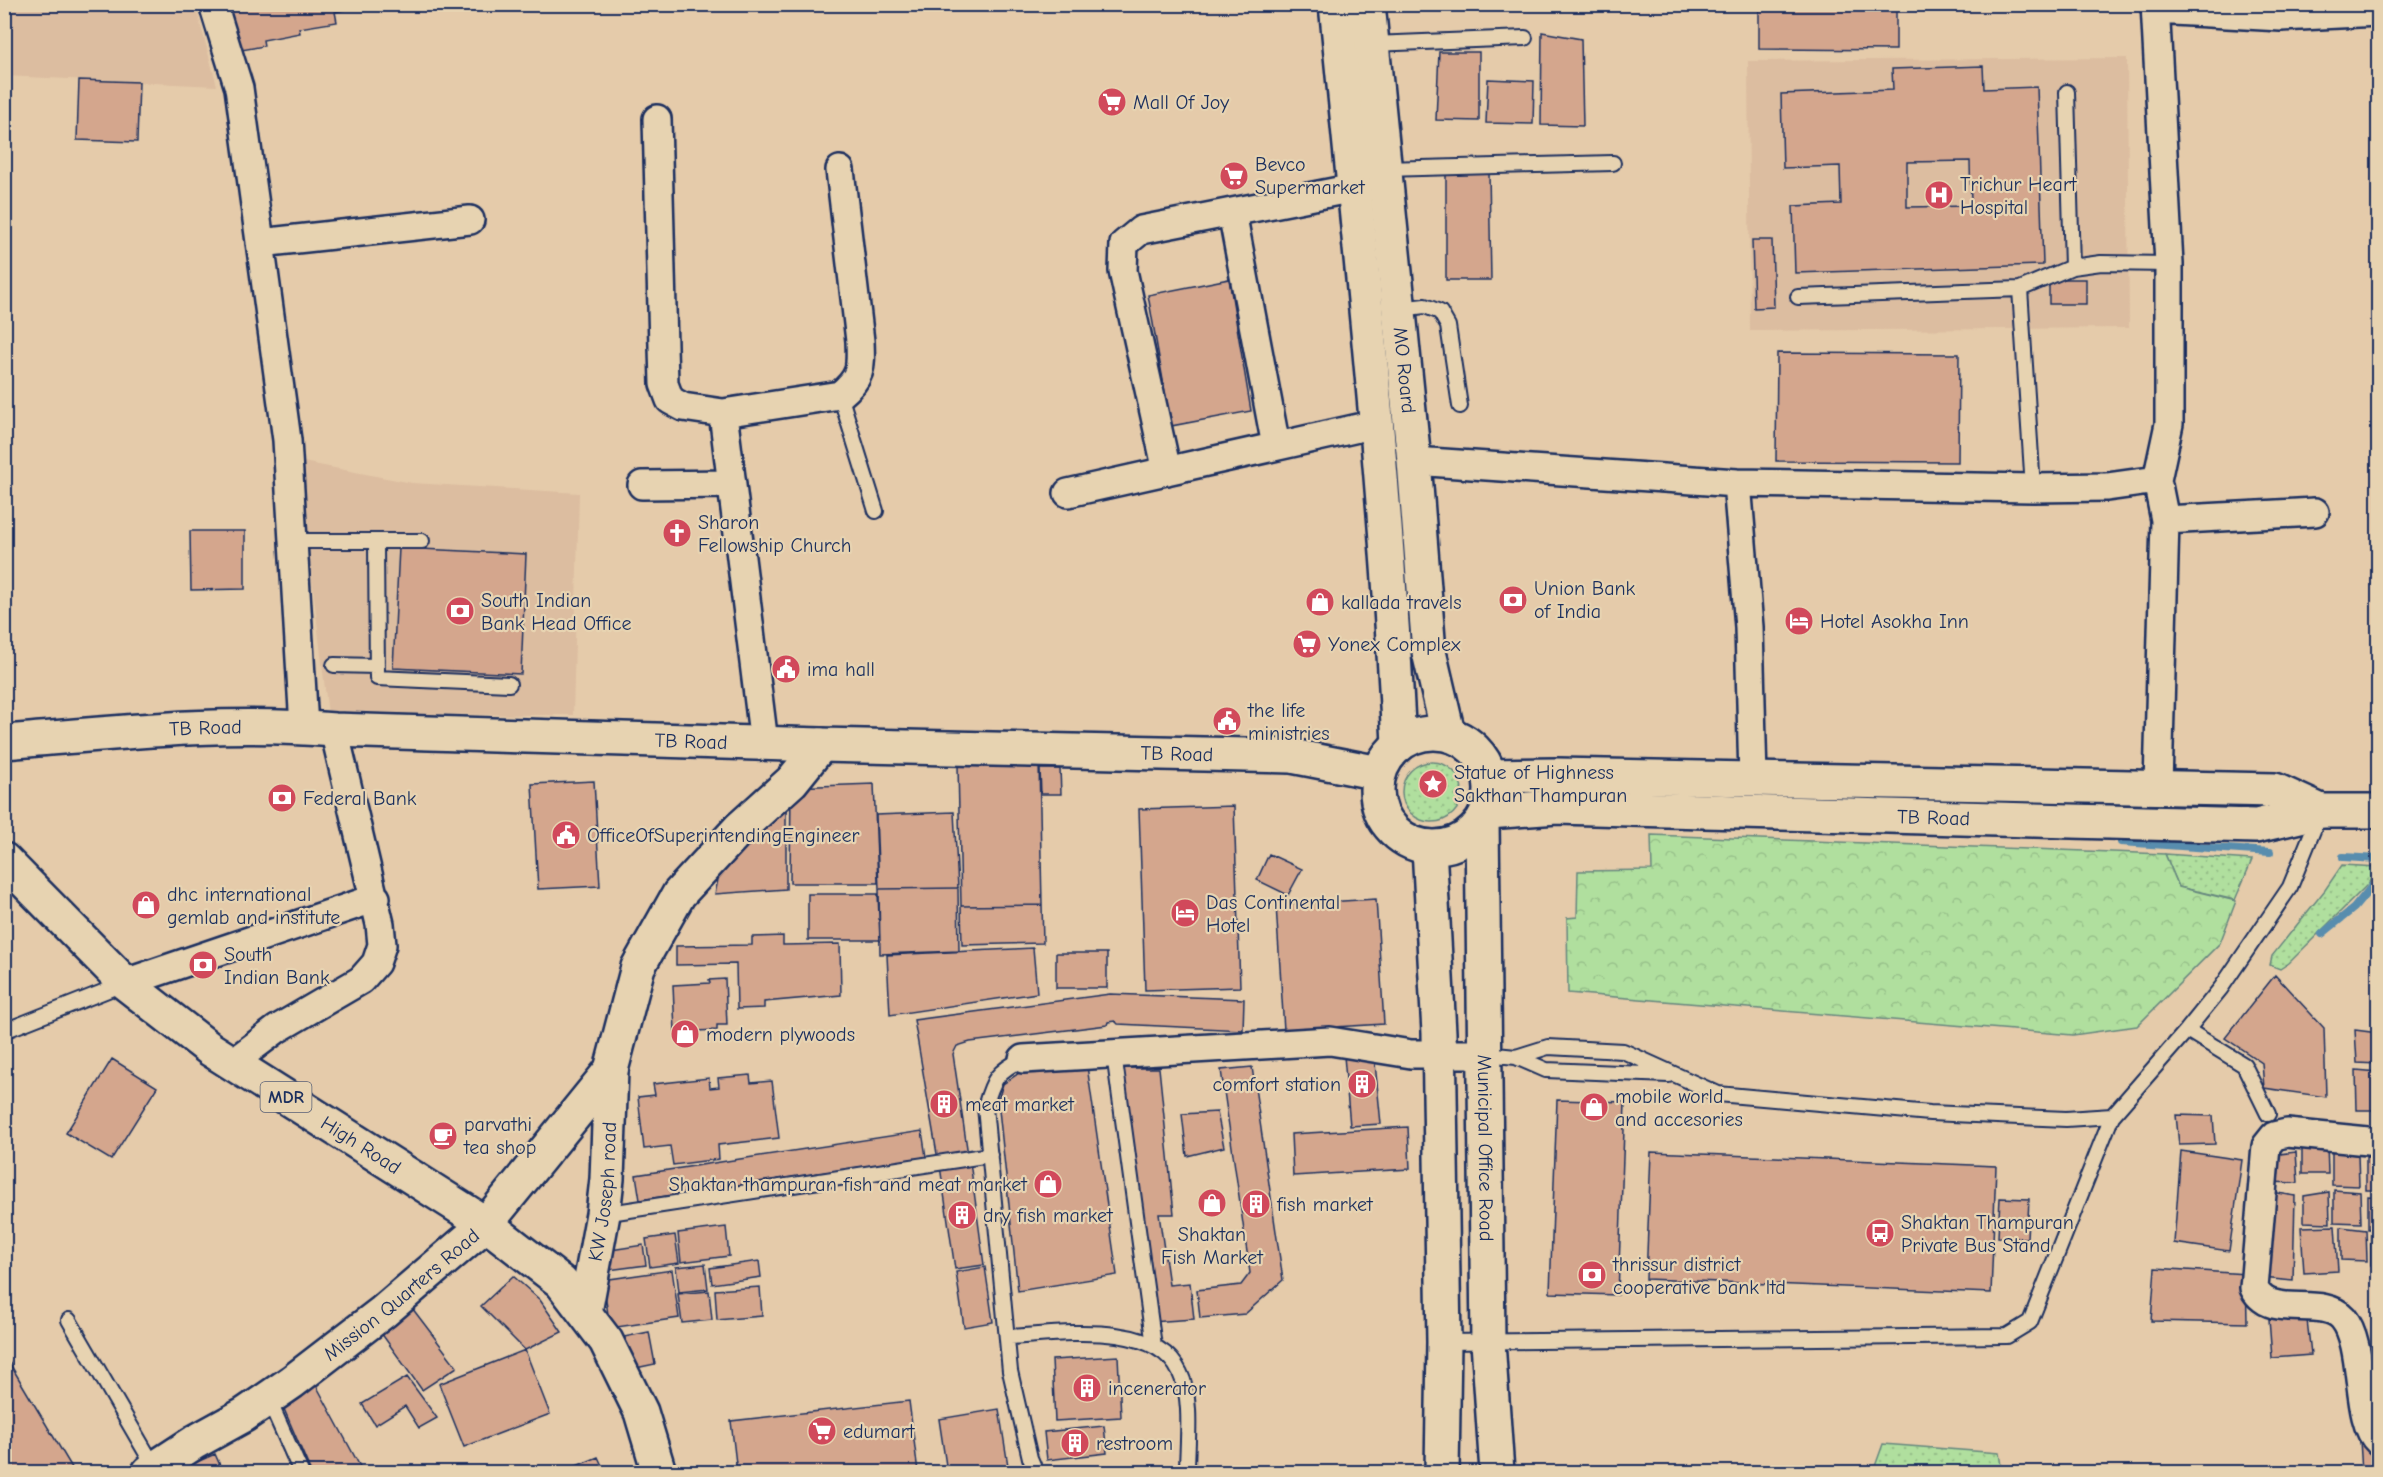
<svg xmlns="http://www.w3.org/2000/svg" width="2383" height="1477" viewBox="0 0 2383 1477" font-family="'Comic Neue',sans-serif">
  <defs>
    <pattern id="grass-dots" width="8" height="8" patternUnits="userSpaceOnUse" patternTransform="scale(1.5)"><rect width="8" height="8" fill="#b0df9e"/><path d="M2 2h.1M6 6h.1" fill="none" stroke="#97c08a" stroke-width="1.8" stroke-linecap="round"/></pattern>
    <pattern id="forest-crowns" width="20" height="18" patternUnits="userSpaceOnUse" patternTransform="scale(1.5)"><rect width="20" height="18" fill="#b0df9e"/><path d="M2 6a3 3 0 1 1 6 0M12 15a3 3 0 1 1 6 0" fill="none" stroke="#97c08a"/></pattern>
  </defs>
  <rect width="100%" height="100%" fill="#e5cbaa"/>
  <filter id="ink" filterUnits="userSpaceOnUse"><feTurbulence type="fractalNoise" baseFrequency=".0167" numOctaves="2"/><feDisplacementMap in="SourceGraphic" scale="12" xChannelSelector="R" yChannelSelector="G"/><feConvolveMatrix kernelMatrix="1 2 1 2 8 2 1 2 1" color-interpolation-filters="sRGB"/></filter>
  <g filter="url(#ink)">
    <path fill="#dcbda0" d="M195,4L217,86L5,76V5Z
      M2127,58L2129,328L1750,331L1748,61Z
      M298,461L412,483L579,493L573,715L328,714Z"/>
    <path fill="url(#grass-dots)" stroke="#66877e" stroke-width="1.5" d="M1402 792a30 30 0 1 1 60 0a30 30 0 1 1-60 0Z
      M2165,854L2251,860H2252L2235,900L2179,887Z
      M2342,865L2378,867L2368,884L2289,963L2280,969L2270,965L2272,956L2325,890Z
      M1883,1444L1999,1453L2002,1472H1873Z"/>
    <path fill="url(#forest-crowns)" stroke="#66877e" stroke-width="1.5" d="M1651,835L2165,854L2179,887L2236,901L2220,943L2137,1026L2073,1035L1568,993L1567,918L1577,917L1578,871L1652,870Z"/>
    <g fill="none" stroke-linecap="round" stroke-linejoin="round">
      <path stroke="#598dae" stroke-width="8" d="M2121,842L2270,852
        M2343,857L2378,859
        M2322,934L2354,908L2378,879"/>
    </g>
    <path fill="#d4a68d" stroke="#1b2f5e" stroke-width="1.5" fill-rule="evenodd" d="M228,4H344V10L335,12L337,22L299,28L300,33L263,40L264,46L236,51Z
      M1759,4H1896V50L1759,49Z
      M1542,32L1581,39L1583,126L1541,125Z
      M1439,52H1479V121L1436,120Z
      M1983,66L1984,89L2037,87L2043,265L1795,273L1793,206L1841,204L1840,166L1783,168L1781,94L1893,90L1892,69ZM1970,161L1971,206L1907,207V162Z
      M1488,79L1534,81L1533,124L1486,123Z
      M79,80L139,82L137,142L77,140Z
      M1489,173L1491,280H1446V175Z
      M1752,240H1772L1774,307L1754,308Z
      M1229,279L1251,411L1171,426L1148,295Z
      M2049,279H2086V304H2049Z
      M1777,353L1959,354L1958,462L1776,461Z
      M190,531H245V589L191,590Z
      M399,548L526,554L521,674L393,668Z
      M1039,763L1042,905L961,906L958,765Z
      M1040,769H1060L1061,794H1041Z
      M594,781L600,886L538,889L532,784Z
      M874,784L878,883H790L791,787Z
      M786,797V889L715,894L721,865Z
      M1234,806L1240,987L1145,990L1139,809Z
      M954,812L958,888L879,889L876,815Z
      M1269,854L1302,869L1288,895L1257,880Z
      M958,888L959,951L880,954L879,889Z
      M808,894H878L880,940H808Z
      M1376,899L1384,1024L1284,1030L1276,905Z
      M1042,905L1043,943L962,945L961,906Z
      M783,936V945L840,944L841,995L764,1002V1008L737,1009L736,964L676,965V946L752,945V937Z
      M1033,948L1037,993L890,1015L887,955Z
      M1056,953H1107V988H1056Z
      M2275,975L2324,1028L2326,1097L2264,1088L2262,1063L2225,1038Z
      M725,979L727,1025H717V1030L675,1032L673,985L710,983L709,980Z
      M1110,994L1244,999L1243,1030L1118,1024L1115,1021L1108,1022L1107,1025L970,1042L957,1046L953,1054L968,1155L938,1160L914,1020Z
      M2355,1030L2378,1033V1064L2357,1063Z
      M1374,1053L1381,1124L1350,1126L1344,1056Z
      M112,1059L157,1087L111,1160L66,1133Z
      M1087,1066L1117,1275L1018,1291L998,1100L1003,1084L1025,1069Z
      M1252,1067L1283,1280L1245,1314L1200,1318L1197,1290L1241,1285L1250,1273L1221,1070Z
      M1116,1068H1159L1174,1214H1159L1169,1285L1190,1283L1194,1319L1151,1322Z
      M2356,1070L2378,1072V1110H2357Z
      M750,1075L751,1083L772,1081L779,1138L718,1145L719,1159L673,1165L670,1146L644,1149L638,1097L655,1095L653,1084L709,1078L710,1088L719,1087L718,1078Z
      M1557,1100L1625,1102L1618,1295L1550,1293Z
      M1217,1112L1224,1147L1187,1156L1182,1114Z
      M2176,1115L2213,1116L2215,1144L2179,1145Z
      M1408,1127L1410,1169L1293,1176L1291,1134Z
      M922,1131L926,1157L640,1200L636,1175Z
      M2327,1143L2328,1174H2302V1147Z
      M2181,1151L2242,1160L2229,1251L2174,1243Z
      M1651,1152L1996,1166L1991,1293L1646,1279Z
      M2296,1152L2298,1183L2271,1182V1155Z
      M2332,1152L2358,1155L2359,1186L2332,1185Z
      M2366,1157L2378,1158V1190H2366Z
      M970,1162L984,1265L955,1269L940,1166Z
      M2334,1190L2360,1192L2361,1223L2334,1222Z
      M2267,1191L2295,1196L2293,1281L2262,1278Z
      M2329,1192L2330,1223L2304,1222V1196Z
      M2368,1196L2378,1197V1229H2368Z
      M2000,1198L2029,1199L2027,1238L1998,1237Z
      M2335,1226L2338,1271L2304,1273L2301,1227Z
      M726,1227L729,1256L681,1262L678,1233Z
      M2341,1227L2366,1230L2367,1261L2341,1260Z
      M2371,1232L2378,1233V1265H2371Z
      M675,1235L679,1263L650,1267L646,1239Z
      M643,1245L646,1265L601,1271L598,1252Z
      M759,1261L761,1277L712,1284L710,1268Z
      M705,1264L708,1289L679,1292L676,1267Z
      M985,1267L993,1322L964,1327L956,1272Z
      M2155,1268L2246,1274L2247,1323L2151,1321Z
      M672,1270L679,1318L610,1328L603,1280Z
      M513,1276L540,1300L562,1332L525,1350L481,1306Z
      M760,1287L762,1316L717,1320L715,1290Z
      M709,1291L712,1320L682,1323L678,1294Z
      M409,1304L457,1367L422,1390L376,1326Z
      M2269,1319L2307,1320L2311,1355L2272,1358Z
      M649,1332L655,1364L626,1370L619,1338Z
      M2378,1348V1389L2370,1390L2366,1349Z
      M525,1350L550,1414L464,1447L439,1384Z
      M4,1354L74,1471L72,1472H4Z
      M1118,1356L1121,1417L1055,1421L1052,1360Z
      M407,1377L437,1418L419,1428L405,1406L375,1425L362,1404Z
      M316,1385L363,1472H311L281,1402Z
      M909,1401L918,1472H737L731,1421Z
      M999,1409L1009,1472H947L939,1419Z
      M1104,1426L1107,1453L1047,1460L1044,1432Z
      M2378,1438V1472H2362L2360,1440Z
      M215,1454L223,1472H182L181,1469Z
      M598,1457L605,1472H562Z"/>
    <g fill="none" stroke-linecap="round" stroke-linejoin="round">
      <g stroke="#1b2f5e" stroke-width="18">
        <path id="lane" d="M1372,44L1525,38
          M2067,92L2072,267
          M1384,169L1613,163
          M2020,289L2072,267L2101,263L2169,264
          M1798,297L2020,289L2033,488
          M1399,309L1425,306L1440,312L1448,326L1460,406
          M840,395L876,511
          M293,541H422
          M376,542L377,678L509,684
          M334,665L376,666
          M2187,1030L2244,1065L2268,1114
          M4,1031L123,984
          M1114,1054L1154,1346
          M1486,1054L1516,1057L1548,1047L1623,1051L1718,1094L1930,1113L2066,1119L2112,1116L2187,1030L2221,988L2290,887L2320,813
          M1516,1057L1546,1070L1669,1075
          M1023,1059C997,1071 993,1079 985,1107L1010,1371L1030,1458L1036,1472
          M603,1214L990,1155
          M69,1320L155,1468
          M1007,1337C1056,1335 1155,1318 1180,1373C1193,1399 1187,1443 1187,1472
          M1444,1342L2007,1336L2030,1322L2112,1116
          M268,1398L301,1472"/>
      </g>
      <g stroke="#1b2f5e" stroke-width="32">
        <path id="street" d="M213,4L239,88L287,440L304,727
          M2155,10L2281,17L2378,12
          M657,119L664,384L670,400L683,407L723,413L764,743
          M1232,212L1276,446
          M260,243L470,220
          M723,413L840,395C862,377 861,368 860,341L840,170
          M1414,461L1737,483L2033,488L2107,487L2157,480L2169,424V264L2155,4
          M1167,471L1123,271L1124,244L1141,230L1354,188
          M2157,480L2165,520L2158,786
          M1737,483L1749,627L1753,779
          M642,485L732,484
          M1068,493L1376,424
          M2165,520L2315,512
          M125,983L376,898
          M1023,1059L1330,1041L1411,1054H1486
          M232,1063L277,1029L361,980L376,963L382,945L380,924L334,730
          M2378,1142L2287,1133L2274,1136L2266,1146L2254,1288C2256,1292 2259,1296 2263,1299C2282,1314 2326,1298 2343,1318C2366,1345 2355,1421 2378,1441"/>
      </g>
      <g stroke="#1b2f5e" stroke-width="38">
        <g id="secondary">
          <path d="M1336,4C1360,251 1387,497 1399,744"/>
          <path id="s1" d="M1368,4L1414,461L1429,652L1448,733"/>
          <circle cx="1434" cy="790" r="57"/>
          <path id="s2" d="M4,742C114,733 225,720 334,730L821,745L1292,756L1379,773"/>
          <path d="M1491,776L1557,775L2275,790L2321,811"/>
          <path id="s3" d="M1488,812L1557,807L2256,826L2321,811H2378"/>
          <path id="s4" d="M1482,822L1488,1342L1497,1472"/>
          <path d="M1429,847L1439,1033L1444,1342L1442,1472"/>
          <path id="s5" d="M585,1312L603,1214L607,1179L611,1070L638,967L679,894L740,828L792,781L821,745"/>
          <path id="s6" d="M149,1472L195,1442L244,1415L292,1382L383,1312L486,1224L611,1070"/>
        </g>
      </g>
      <g stroke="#1b2f5e" stroke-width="38">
        <g id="primary">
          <path id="s7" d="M4,860L125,983L210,1049L486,1224L561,1282L606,1341L641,1412L659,1472"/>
        </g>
      </g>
      <use href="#lane" stroke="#e7d3b1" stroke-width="14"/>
      <use href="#street" stroke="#e7d3b1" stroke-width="27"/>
      <use href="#secondary" stroke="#e7d3b1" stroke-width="33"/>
      <use href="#primary" stroke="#e7d3b1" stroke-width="33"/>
    </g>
  </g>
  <defs>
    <g id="supermarket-disc" transform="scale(1.5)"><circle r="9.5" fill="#d1495b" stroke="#e7d3b1"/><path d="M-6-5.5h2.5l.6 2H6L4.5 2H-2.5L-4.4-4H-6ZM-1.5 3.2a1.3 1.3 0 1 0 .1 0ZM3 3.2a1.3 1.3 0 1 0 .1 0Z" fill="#fff"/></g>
    <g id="hospital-disc" transform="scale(1.5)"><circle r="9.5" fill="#d1495b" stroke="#e7d3b1"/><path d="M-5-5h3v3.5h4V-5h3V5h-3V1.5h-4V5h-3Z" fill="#fff"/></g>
    <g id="church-disc" transform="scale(1.5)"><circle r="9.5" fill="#d1495b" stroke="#e7d3b1"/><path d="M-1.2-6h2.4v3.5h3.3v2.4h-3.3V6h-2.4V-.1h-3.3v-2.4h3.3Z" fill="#fff"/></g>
    <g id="bank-disc" transform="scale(1.5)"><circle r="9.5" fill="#d1495b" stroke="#e7d3b1"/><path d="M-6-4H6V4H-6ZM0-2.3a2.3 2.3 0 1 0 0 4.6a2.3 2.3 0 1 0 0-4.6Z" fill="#fff"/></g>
    <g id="shop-disc" transform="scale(1.5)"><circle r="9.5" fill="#d1495b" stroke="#e7d3b1"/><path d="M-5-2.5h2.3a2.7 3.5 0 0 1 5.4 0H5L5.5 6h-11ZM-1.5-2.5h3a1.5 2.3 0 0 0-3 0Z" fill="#fff"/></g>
    <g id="hotel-disc" transform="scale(1.5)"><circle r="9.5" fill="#d1495b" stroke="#e7d3b1"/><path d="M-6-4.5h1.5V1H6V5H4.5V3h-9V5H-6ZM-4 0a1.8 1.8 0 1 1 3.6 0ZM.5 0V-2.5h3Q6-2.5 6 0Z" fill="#fff"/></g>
    <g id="civic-disc" transform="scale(1.5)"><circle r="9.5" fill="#d1495b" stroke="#e7d3b1"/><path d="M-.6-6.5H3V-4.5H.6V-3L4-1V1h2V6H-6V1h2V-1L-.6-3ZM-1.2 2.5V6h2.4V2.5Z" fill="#fff"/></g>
    <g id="sight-disc" transform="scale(1.5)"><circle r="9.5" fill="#d1495b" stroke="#e7d3b1"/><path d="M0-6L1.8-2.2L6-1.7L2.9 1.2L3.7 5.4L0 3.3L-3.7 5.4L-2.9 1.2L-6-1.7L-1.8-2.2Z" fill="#fff"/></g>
    <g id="building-disc" transform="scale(1.5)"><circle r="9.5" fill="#d1495b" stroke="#e7d3b1"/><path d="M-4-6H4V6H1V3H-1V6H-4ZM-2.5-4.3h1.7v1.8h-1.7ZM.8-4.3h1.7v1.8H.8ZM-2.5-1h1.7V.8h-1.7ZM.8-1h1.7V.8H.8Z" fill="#fff"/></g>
    <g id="cafe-disc" transform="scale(1.5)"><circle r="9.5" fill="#d1495b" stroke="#e7d3b1"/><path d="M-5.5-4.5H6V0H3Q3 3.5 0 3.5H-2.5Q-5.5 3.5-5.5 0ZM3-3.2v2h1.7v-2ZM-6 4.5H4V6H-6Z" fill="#fff"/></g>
    <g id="bus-disc" transform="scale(1.5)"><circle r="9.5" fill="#d1495b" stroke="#e7d3b1"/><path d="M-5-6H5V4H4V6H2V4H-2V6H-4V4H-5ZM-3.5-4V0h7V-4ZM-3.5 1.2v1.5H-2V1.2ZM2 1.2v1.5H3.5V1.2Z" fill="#fff"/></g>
  </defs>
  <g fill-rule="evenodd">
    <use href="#supermarket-disc" x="1112" y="102"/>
    <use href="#supermarket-disc" x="1234" y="176"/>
    <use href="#hospital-disc" x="1939" y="195"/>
    <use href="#church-disc" x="677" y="533"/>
    <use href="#bank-disc" x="1513" y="600"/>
    <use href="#shop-disc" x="1320" y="602"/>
    <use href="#bank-disc" x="460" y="611"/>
    <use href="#hotel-disc" x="1799" y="621"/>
    <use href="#supermarket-disc" x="1307" y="644"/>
    <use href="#civic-disc" x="786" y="669"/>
    <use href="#civic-disc" x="1227" y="721"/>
    <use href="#sight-disc" x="1433" y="784"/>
    <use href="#bank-disc" x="282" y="798"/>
    <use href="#civic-disc" x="566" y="835"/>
    <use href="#shop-disc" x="146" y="905"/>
    <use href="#hotel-disc" x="1185" y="913"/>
    <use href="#bank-disc" x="203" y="965"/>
    <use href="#shop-disc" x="685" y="1034"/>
    <use href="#building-disc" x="1362" y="1084"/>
    <use href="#building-disc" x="944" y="1104"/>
    <use href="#shop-disc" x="1594" y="1107"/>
    <use href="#cafe-disc" x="443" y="1136"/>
    <use href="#shop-disc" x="1048" y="1184"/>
    <use href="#shop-disc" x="1212" y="1203"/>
    <use href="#building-disc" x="1256" y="1204"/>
    <use href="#building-disc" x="962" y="1215"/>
    <use href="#bus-disc" x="1880" y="1233"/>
    <use href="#bank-disc" x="1592" y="1275"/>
    <use href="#building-disc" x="1087" y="1388"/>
    <use href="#supermarket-disc" x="822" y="1431"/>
    <use href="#building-disc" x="1075" y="1443"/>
  </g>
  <g text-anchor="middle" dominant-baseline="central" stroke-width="4.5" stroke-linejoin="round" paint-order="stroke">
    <rect fill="#e7d3b1" stroke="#586077" stroke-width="1.5" x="260.5" y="1082" width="51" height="30" rx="4.5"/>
    <g font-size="18" font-weight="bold" fill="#1b2f5e">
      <text x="286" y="1097">MDR</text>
    </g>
    <g font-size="20" fill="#1b2f5e" stroke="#e7d3b1" text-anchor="start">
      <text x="1133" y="102">Mall Of Joy</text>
      <text x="1255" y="164">Bevco<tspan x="1255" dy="23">Supermarket</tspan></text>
      <text x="1960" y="184">Trichur Heart<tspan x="1960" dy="23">Hospital</tspan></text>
      <text x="698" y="522">Sharon<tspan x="698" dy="23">Fellowship Church</tspan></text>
      <text x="1534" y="588">Union Bank<tspan x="1534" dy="23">of India</tspan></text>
      <text x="481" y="600">South Indian<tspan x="481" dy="23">Bank Head Office</tspan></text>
      <text x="1341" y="602">kallada travels</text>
      <text x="1820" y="621">Hotel Asokha Inn</text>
      <text x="1328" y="644">Yonex Complex</text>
      <text x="807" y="669">ima hall</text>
      <text x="1248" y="710">the life<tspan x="1248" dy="23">ministries</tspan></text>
      <text x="1454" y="772">Statue of Highness<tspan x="1454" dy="23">Sakthan Thampuran</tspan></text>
      <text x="303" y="798">Federal Bank</text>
      <text x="587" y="835">OfficeOfSuperintendingEngineer</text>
      <text x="167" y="894">dhc international<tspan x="167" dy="23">gemlab and institute</tspan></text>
      <text x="1206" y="902">Das Continental<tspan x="1206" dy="23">Hotel</tspan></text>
      <text x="224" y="954">South<tspan x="224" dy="23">Indian Bank</tspan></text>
      <text x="706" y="1034">modern plywoods</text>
      <text x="1341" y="1084" text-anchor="end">comfort station</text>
      <text x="1615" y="1096">mobile world<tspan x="1615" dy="23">and accesories</tspan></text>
      <text x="965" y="1104">meat market</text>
      <text x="464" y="1124">parvathi<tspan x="464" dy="23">tea shop</tspan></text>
      <text x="1027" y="1184" text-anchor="end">Shaktan thampuran fish and meat market</text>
      <text x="1277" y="1204">fish market</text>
      <text x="983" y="1215">dry fish market</text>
      <text x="1901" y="1222">Shaktan Thampuran<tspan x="1901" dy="23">Private Bus Stand</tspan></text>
      <text x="1212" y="1234" text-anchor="middle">Shaktan<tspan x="1212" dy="23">Fish Market</tspan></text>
      <text x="1613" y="1264">thrissur district<tspan x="1613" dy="23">cooperative bank ltd</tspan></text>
      <text x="1108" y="1388">incenerator</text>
      <text x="843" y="1431">edumart</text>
      <text x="1096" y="1443">restroom</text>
    </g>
    <g font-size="20" fill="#1b2f5e" stroke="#e7d3b1">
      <text stroke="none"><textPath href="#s1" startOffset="368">MO Roard</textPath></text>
      <text stroke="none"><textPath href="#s2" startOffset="202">TB Road</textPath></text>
      <text stroke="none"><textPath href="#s2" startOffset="688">TB Road</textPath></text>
      <text stroke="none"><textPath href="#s2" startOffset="1174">TB Road</textPath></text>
      <text stroke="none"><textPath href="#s3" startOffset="446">TB Road</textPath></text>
      <text stroke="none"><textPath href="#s7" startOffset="459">High Road</textPath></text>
      <text stroke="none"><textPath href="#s4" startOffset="326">Municipal Office Road</textPath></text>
      <text stroke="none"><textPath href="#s5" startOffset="122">KW Joseph road</textPath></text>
      <text stroke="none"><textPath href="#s6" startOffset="309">Mission Quarters Road</textPath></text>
    </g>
  </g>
  <rect width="2383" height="1477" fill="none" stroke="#e7d3b1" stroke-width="24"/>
  <rect x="12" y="12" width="2359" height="1453" fill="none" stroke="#1b2f5e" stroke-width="2" filter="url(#ink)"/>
</svg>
